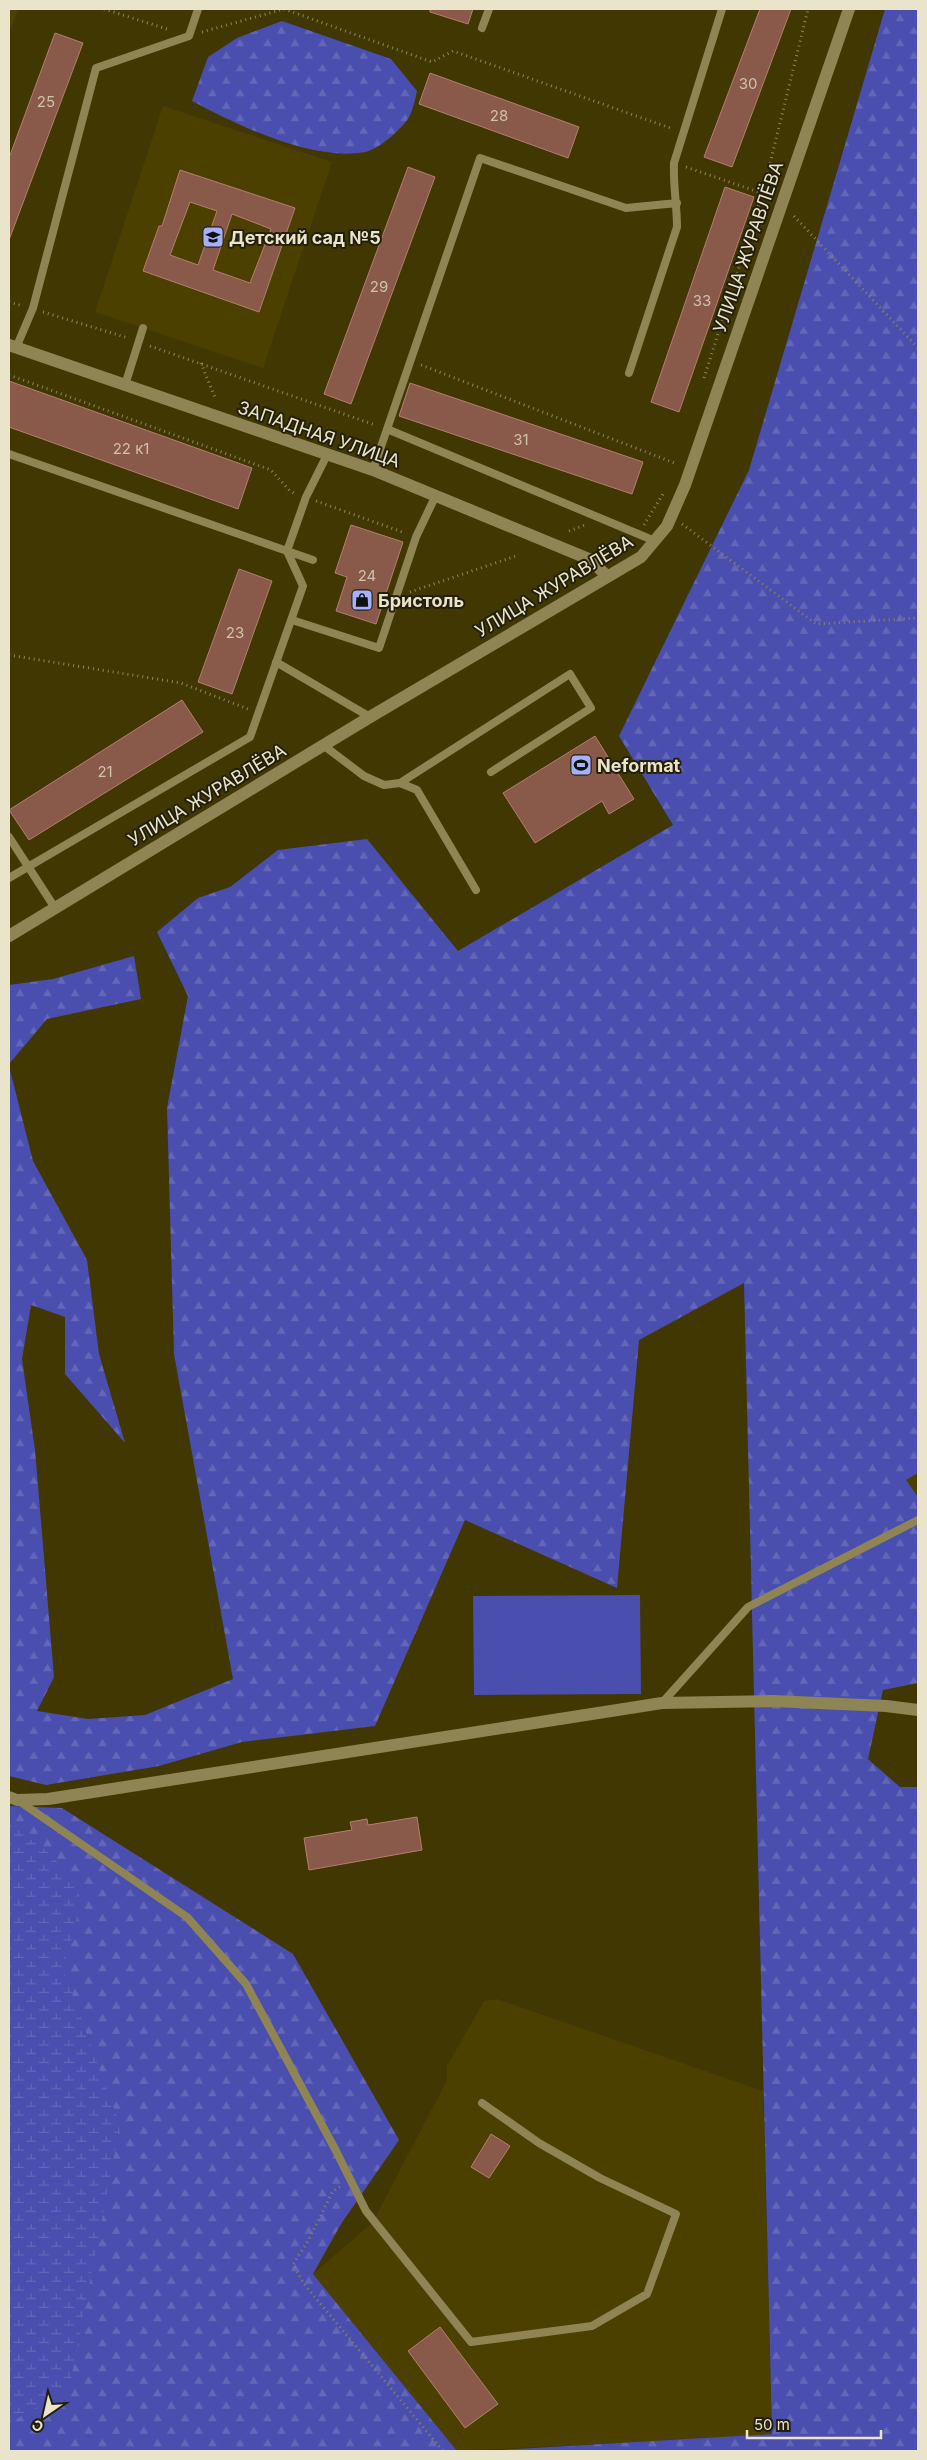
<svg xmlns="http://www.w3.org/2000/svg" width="927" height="2460" viewBox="0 0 927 2460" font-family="Inter,sans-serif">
  <defs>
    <pattern id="forest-firs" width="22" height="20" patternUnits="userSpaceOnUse" patternTransform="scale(1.25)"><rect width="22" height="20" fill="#4a4eae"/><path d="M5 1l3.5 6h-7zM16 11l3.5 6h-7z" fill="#6467b8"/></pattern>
    <pattern id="wetland-marsh" width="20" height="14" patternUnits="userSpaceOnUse" patternTransform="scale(1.25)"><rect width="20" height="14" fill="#4a4eae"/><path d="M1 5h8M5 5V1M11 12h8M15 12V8" fill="none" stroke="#6467b8"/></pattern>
  </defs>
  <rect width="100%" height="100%" fill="#413702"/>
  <path fill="#4c4000" d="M9,9H18L9,34Z
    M163,106L332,162L263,368L95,312Z
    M918,1473V1497L906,1480Z
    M497,1999L763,2091L772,2435L457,2451L313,2274L373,2222L447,2080V2066L484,2001Z"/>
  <path fill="url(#forest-firs)" d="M885,9H918V1473L906,1480L918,1497V1683L883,1690L868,1759L900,1787H918V2451H484L772,2434L744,1283L639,1340L617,1588L465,1520L375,1726L242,1742L159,1766L46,1785L9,1776V1066L33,1161L87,1260L99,1354L125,1443L65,1374V1317L31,1305L22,1359L35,1450L54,1677L37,1711L88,1719L145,1715L233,1679L174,1354L167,1108L188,996L157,932L198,898L230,887L278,850L367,839L458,951L673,825L619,736L749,470Z
    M282,21L391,59L417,91C415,100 413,110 409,117C403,128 378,150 365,152C313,162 237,125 192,101L208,57L237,38Z
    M134,956L141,999L47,1019L9,1064V985L53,979Z
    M9,1806L62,1808L293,1954L399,2140L341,2224L313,2274L457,2451H9Z"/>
  <path fill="url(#wetland-marsh)" d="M9,1824L48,1852L78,1885L76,1927L62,1966L120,2125L69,2390L9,2423Z"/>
  <path fill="#4a4eae" d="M640,1595L641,1694L474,1695L473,1596Z"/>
  <path fill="#89594a" stroke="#b37f70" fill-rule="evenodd" d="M430,9H473L468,24L430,12Z
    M760,9H791L732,167L704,157Z
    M55,33L83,43L9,240V158Z
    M430,73L579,127L568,158L419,104Z
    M408,167L435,177L351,404L324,394Z
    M180,170L295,208L259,312L143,271L159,226H162ZM190,202L217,211L198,265L170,255ZM232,214L271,229L250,283L213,270Z
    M725,187L754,197L679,412L651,402Z
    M9,381L252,468L238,509L9,427Z
    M410,383L643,462L632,494L399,416Z
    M351,525L403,542L376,624L336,611L347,577L335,573Z
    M239,569L272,581L232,694L198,682Z
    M182,700L203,732L29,840L9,810Z
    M595,736L634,799L609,814L602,801L535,843L503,793Z
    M417,1817L422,1850L309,1870L304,1838L352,1830L350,1822L367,1819L368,1825Z
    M491,2134L510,2146L489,2178L471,2167Z
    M440,2327L498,2404L465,2428L408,2351Z"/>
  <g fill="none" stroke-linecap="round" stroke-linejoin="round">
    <path stroke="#8d855c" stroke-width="3" stroke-dasharray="1 4" stroke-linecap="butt" d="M104,9L170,30
      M202,32L284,9L432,62L453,51L673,129
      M686,167L770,196
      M794,216L918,348
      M9,302L23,306
      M43,312L128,338
      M150,346L375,425
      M201,363L216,400
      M421,365L677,464
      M9,375L271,470L290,491L294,493
      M704,378L763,192L808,9
      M316,501L405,533
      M682,524L816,624L918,618
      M644,525L663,494
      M569,531L585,525
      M410,592L516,556
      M9,655L181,683L248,709
      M340,2187L333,2191L308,2241L293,2264L304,2284L443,2451"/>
    <path stroke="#8f8454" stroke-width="8" d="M482,28L489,9
      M16,348L33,308L96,68L189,36L198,9
      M629,373L677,227C677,205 673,185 674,163L722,9
      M125,385L143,328
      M387,429L655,541
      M9,454L313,560
      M373,470L480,158L626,208L677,203
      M292,620L379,648L416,537L436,495
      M276,662L370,717
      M323,745L364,776L384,785L400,783L417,790L476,890
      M400,783L570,674L591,708L491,772
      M9,837L55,908
      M9,878L250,737L303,586L287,551L306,497L327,455
      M662,1703L748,1607L918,1520
      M19,1801L187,1917L246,1984L335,2149L366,2211L471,2342L592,2326L647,2294L676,2214L600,2178L539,2143L482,2103"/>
    <path stroke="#8f8454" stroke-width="12" d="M9,345L373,470L589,559L607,576
      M9,1797L17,1800L48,1799L662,1703L773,1701L886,1706L918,1710"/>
    <path stroke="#8f8454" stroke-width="12" d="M9,936L370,717L641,557L667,526L685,485L849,9"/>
  </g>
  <defs>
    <g id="school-square" transform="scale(1.125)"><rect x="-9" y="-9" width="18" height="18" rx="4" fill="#a6b1fc" stroke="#231f0b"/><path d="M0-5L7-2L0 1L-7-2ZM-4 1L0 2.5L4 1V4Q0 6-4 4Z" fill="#111"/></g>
    <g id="shop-square" transform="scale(1.125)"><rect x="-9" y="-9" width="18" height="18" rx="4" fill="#a6b1fc" stroke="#231f0b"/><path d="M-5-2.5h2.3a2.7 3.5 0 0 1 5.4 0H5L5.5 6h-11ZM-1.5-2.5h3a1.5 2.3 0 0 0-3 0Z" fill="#111"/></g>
    <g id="stadium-square" transform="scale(1.125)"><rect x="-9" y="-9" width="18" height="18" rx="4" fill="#a6b1fc" stroke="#231f0b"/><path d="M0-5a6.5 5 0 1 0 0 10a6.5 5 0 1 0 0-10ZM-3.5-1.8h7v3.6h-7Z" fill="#111"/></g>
  </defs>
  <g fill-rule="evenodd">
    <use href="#school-square" x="213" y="237"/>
    <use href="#shop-square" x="362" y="600"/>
    <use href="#stadium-square" x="581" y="765"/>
  </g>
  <g text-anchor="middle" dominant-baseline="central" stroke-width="4" stroke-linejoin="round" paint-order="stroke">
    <g font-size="15" fill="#d1c1aa">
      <text x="748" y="83">30</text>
      <text x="46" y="101">25</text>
      <text x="499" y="115">28</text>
      <text x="379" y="286">29</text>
      <text x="702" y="300">33</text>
      <text x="521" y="439">31</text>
      <text x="131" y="448">22 к1</text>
      <text x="367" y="575">24</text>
      <text x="235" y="632">23</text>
      <text x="105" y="771">21</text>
    </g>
    <g font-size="18" font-weight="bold" fill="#e9e4ca" stroke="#231f0b" text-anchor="start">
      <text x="229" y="237">Детский сад №5</text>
      <text x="378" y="600">Бристоль</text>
      <text x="597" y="765">Neformat</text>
    </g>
    <g font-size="18" fill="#e9e4ca" stroke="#231f0b">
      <text transform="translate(748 247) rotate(-71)">УЛИЦА ЖУРАВЛЁВА</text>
      <text transform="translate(319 434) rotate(19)">ЗАПАДНАЯ УЛИЦА</text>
      <text transform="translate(554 586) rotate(-31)">УЛИЦА ЖУРАВЛЁВА</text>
      <text transform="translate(207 795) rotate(-31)">УЛИЦА ЖУРАВЛЁВА</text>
    </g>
  </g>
  <rect width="927" height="2460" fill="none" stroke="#e9e4ca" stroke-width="20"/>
  <g transform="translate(45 2415) rotate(214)" stroke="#231f0b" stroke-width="4" paint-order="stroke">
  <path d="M0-4L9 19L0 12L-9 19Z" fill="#e9e4ca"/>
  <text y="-8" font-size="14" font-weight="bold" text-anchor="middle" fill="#e9e4ca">С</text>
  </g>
  <path d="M747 2430v8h134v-8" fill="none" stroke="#e9e4ca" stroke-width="2.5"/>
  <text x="754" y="2430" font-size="15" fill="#e9e4ca" stroke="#231f0b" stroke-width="4" paint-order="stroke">50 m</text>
</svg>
